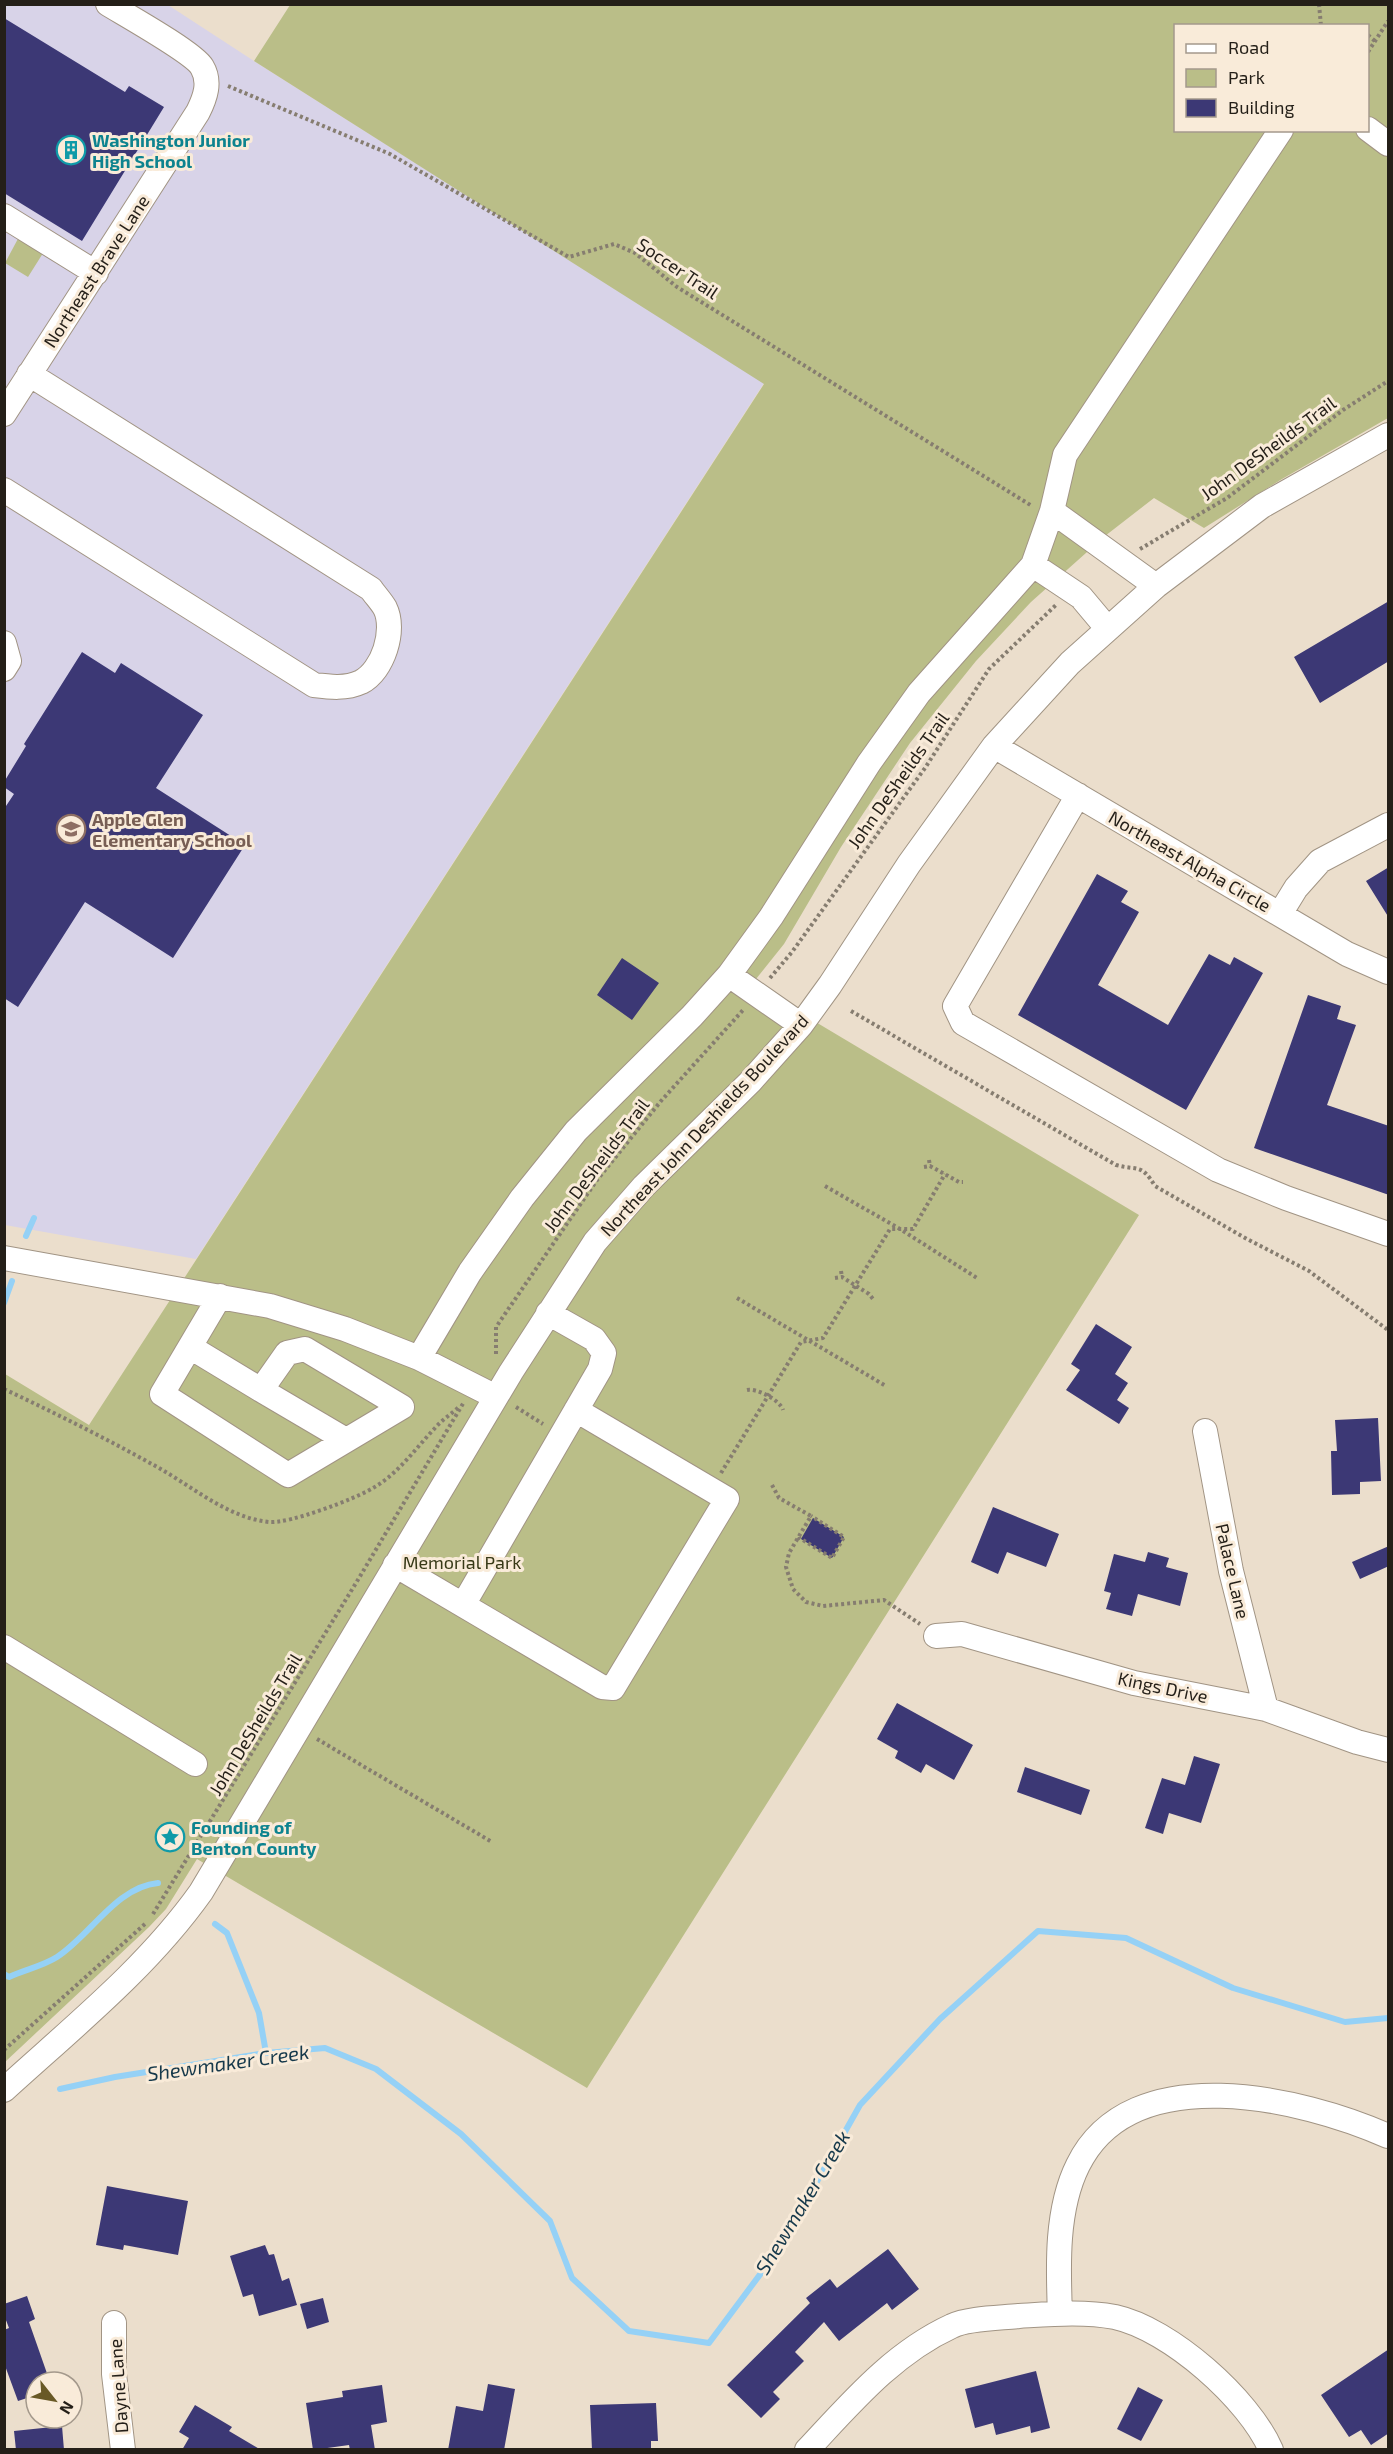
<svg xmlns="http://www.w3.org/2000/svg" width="1393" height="2454" viewBox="0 0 1393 2454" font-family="'Exo 2',sans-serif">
  <rect width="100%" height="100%" fill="#ebdecc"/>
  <path fill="#d8d3e8" d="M4,5H168L254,61L764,383L196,1259L5,1225Z"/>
  <path fill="#babe88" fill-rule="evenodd" d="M290,5H1388V418L1282,479L1204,528L1154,498L1105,536L1031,602L976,661L910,743L841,847L784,944L752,984L1139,1215L587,2088L197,1859L166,1909L149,1927L5,2062V1374L89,1425L764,384L254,61ZM1176,26H1368V130H1176Z
    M20,235L45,250L28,277L5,263Z"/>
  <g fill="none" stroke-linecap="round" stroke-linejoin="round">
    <path stroke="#95d1f6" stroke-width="6" d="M26,1236L34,1218
      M4,1303L12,1281
      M215,1924L227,1933L259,2013L266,2053
      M4,1974L9,1977C24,1970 43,1966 57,1957C90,1936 116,1887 158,1883
      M60,2089L115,2077L266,2053L325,2048L376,2069L461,2134L550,2221L572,2278L629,2331L709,2343L779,2249L860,2105L940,2019L1038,1931L1126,1938L1233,1988L1345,2022L1388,2018"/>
  </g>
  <path fill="#3c3875" d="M4,18L125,92L129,86L164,107L82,241L4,193Z
    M1389,601V661L1320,703L1294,657Z
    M82,652L115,673L121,663L203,715L156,788L245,845L173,958L85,902L18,1007L4,998V809L14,794L4,787V782L26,746L24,744Z
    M1389,867V918L1366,881Z
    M1097,874L1128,891L1121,902L1139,912L1098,985L1168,1025L1209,954L1230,965L1234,957L1263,973L1186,1110L1018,1015Z
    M622,958L659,983L632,1020L597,995Z
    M1308,995L1341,1006L1337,1019L1356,1025L1327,1105L1389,1126V1195L1254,1148Z
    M1096,1324L1132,1347L1115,1374L1128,1383L1117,1400L1129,1408L1119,1424L1066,1390L1080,1370L1071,1364Z
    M1378,1418L1381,1481L1360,1482V1494L1332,1495L1331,1451H1337L1335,1420Z
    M993,1507L1059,1534L1046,1567L1007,1552L998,1574L971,1562Z
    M813,1518L844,1537L832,1558L801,1539Z
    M1389,1546V1566L1360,1579L1352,1562Z
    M1148,1552L1169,1558L1166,1567L1188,1573L1180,1606L1138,1594L1132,1616L1106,1609L1111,1593L1104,1591L1114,1554L1145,1562Z
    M897,1703L973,1745L954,1780L926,1764L921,1773L895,1758L898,1751L877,1739Z
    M1194,1756L1220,1764L1201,1823L1169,1813L1163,1834L1145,1828L1162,1778L1185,1785Z
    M1025,1767L1090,1790L1081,1815L1017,1792Z
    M107,2186L188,2201L178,2255L124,2245L123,2250L96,2245Z
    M265,2245L269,2255L274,2254L282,2281L289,2278L297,2305L259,2316L253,2294L243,2297L230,2256Z
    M888,2249L919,2289L892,2310L887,2303L839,2341L824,2322L795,2352L804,2361L773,2392L780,2399L761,2418L727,2385L810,2303L806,2298L830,2279L837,2288Z
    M27,2296L35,2319L29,2322L50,2382H36V2395L18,2401L4,2363V2330L9,2328L4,2315V2304Z
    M323,2298L329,2322L307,2329L300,2304Z
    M1389,2349V2433L1371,2445L1361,2430L1349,2437L1321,2395Z
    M1036,2371L1050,2428L1031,2433L1030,2426L996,2435L993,2423L975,2428L965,2389Z
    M488,2384L515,2389L504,2450H448L456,2406L483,2411Z
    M382,2385L387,2422L371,2425L375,2450H350L349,2445L313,2450L306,2403L343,2397L342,2391Z
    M1138,2387L1163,2400L1141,2441L1117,2429Z
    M656,2403L658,2441H651V2450H592L590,2405Z
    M195,2405L232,2427L229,2431L261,2450H182L189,2438L179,2432Z
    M62,2426L64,2450H16L14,2431Z"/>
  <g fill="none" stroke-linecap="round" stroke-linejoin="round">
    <g stroke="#a19484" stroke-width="26">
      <path id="minor" d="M1368,129L1388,144
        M4,216L96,273
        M4,414L198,112C205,98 211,82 202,67C194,53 126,15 108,4
        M4,490L314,685C330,687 346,689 361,682C383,671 396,630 385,608C381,601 375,595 371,589L29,374
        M1052,511L1156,586
        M1033,565L1081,597L1107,628
        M4,643L9,661L4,669
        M994,746L1347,954L1388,972
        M1078,795L955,1006L963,1023L1218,1170L1286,1198L1388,1234
        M1280,914L1296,888L1320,861L1388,825
        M729,975L801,1025
        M4,1258L270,1306L345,1329L419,1358L496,1397
        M220,1296L162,1394L288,1475L402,1407L305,1349L287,1353L261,1390L346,1440
        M190,1347L261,1390
        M419,1358L470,1272L522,1198L576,1131L692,1016L729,975L771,917L869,763L919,693L1033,565L1052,511L1065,455L1281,130
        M1205,1431L1231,1571L1266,1709
        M395,1565L602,1687L613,1688L727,1499L576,1410
        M463,1605L600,1369L604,1353L594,1339L548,1313
        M936,1636L962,1634L1134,1683L1266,1709L1357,1742L1388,1750
        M4,1647L195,1764
        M4,2090C73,2027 147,1968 201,1892L511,1372L595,1242L644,1186L750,1082L801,1025L830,985L909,864L994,746L1070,663L1156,586L1262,506L1388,435
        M1060,2314C1058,2266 1056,2209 1078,2165C1131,2057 1302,2098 1388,2136
        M114,2323V2374L123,2450
        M807,2450C851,2403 893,2353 952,2326C968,2318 1001,2318 1019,2316C1051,2314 1083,2311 1115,2317C1170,2329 1249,2399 1271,2450"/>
    </g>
    <path stroke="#867d70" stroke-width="4" stroke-dasharray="3 3" stroke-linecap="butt" d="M1319,4L1321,26
      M1368,35L1375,41
      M1368,52L1388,21
      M228,86L390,154L569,257L614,244L635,253L677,287L1032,506
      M1140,549L1227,498L1343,410L1388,381
      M770,978L792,952L925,768L989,669L1057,604
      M851,1011L1116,1165C1138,1171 1141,1163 1155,1186L1247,1239L1309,1271L1388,1330
      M929,1160L930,1166
      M924,1167L930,1166L959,1182H963
      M825,1186L900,1229L977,1278
      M841,1271L842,1277
      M835,1278L842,1277L869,1294L873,1299
      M737,1298L886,1386
      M496,1354V1327L597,1180L661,1101L744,1009
      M4,1389C57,1414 109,1440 159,1468C194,1488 229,1518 269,1522C289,1524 355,1499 373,1488C399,1473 415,1449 435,1428C442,1420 451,1414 459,1407
      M747,1390C757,1388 780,1400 783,1410
      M516,1407L543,1424
      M721,1473L801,1342L823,1338L890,1229H913L945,1174
      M772,1485L779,1498L811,1516L789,1553L786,1567L793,1589L806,1602L823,1606L884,1600L920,1624
      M798,1537L832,1558L844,1537L811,1516
      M317,1739L492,1842
      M153,1914L356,1583L464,1402
      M4,2050L145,1924"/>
    <use href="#minor" stroke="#fff" stroke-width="24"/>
  </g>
  <defs>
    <g id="building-ring" transform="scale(1.5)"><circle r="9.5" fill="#f9ebd9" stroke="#0f9aa8" stroke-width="1.5"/><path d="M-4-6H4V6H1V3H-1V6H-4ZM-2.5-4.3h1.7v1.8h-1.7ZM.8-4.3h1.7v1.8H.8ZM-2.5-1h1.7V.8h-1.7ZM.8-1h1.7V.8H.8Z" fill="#0f9aa8"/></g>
    <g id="school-ring" transform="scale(1.5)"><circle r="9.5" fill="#f9ebd9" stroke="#8d6e63" stroke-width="1.5"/><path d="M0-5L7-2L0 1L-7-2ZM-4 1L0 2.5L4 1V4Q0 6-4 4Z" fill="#8d6e63"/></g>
    <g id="sight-ring" transform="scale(1.5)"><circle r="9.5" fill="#f9ebd9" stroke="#0f9aa8" stroke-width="1.5"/><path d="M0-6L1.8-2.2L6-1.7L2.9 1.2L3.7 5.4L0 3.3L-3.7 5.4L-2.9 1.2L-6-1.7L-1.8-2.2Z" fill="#0f9aa8"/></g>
  </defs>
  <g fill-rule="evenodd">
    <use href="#building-ring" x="71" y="150"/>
    <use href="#school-ring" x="71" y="829"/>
    <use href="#sight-ring" x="170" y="1837"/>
  </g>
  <g text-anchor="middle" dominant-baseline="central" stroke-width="6" stroke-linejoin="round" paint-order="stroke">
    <g font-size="18" font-weight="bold" fill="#0d838f" stroke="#f9ebd9" text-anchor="start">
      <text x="92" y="140">Washington Junior<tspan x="92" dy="21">High School</tspan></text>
      <text x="191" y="1827">Founding of<tspan x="191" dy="21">Benton County</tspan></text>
    </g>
    <g font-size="18" fill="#241f18" stroke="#f9ebd9">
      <text transform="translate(678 268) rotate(34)">Soccer Trail</text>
      <text transform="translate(96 271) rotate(-57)">Northeast Brave Lane</text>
      <text transform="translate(1268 448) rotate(-36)">John DeSheilds Trail</text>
      <text transform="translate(898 780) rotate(-55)">John DeSheilds Trail</text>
      <text transform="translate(1190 861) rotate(30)">Northeast Alpha Circle</text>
      <text transform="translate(704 1125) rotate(-47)">Northeast John Deshields Boulevard</text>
      <text transform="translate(596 1165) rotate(-53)">John DeSheilds Trail</text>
      <text transform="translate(1233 1571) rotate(77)">Palace Lane</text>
      <text transform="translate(1163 1687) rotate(12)">Kings Drive</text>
      <text transform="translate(255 1724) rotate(-59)">John DeSheilds Trail</text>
      <text transform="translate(118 2386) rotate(-94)">Dayne Lane</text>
    </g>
    <g font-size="18" font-weight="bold" fill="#785e54" stroke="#f9ebd9" text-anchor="start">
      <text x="92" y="819">Apple Glen<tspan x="92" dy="21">Elementary School</tspan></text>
    </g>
    <g font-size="18" fill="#373917" stroke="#f9ebd9">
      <text x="462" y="1562">Memorial Park</text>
    </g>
    <g font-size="20" font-style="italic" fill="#16394b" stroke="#f9ebd9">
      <text transform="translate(228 2062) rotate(-8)">Shewmaker Creek</text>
      <text transform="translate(802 2202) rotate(-59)">Shewmaker Creek</text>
    </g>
  </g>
  <rect width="1393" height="2454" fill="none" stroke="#241f18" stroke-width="12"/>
  <rect x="1174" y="24" width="195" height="108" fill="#f9ebd9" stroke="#a4998c" stroke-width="1.5"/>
  <rect x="1186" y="44" width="30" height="9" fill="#ffffff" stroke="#a4998c" stroke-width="1.5"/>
  <text x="1228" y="54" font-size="18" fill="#241f18">Road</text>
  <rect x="1186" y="69" width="30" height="18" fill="#babe88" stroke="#a4998c" stroke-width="1.5"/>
  <text x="1228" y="84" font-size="18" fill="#241f18">Park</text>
  <rect x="1186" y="99" width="30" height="18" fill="#3c3875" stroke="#a4998c" stroke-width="1.5"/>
  <text x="1228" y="114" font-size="18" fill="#241f18">Building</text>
  <g transform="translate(54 2400) rotate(121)"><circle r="28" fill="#f9ebd9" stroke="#a4998c" stroke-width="1.5"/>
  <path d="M0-4.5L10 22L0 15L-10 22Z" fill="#695926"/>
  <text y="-9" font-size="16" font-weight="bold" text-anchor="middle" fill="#241f18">N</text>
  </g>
</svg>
